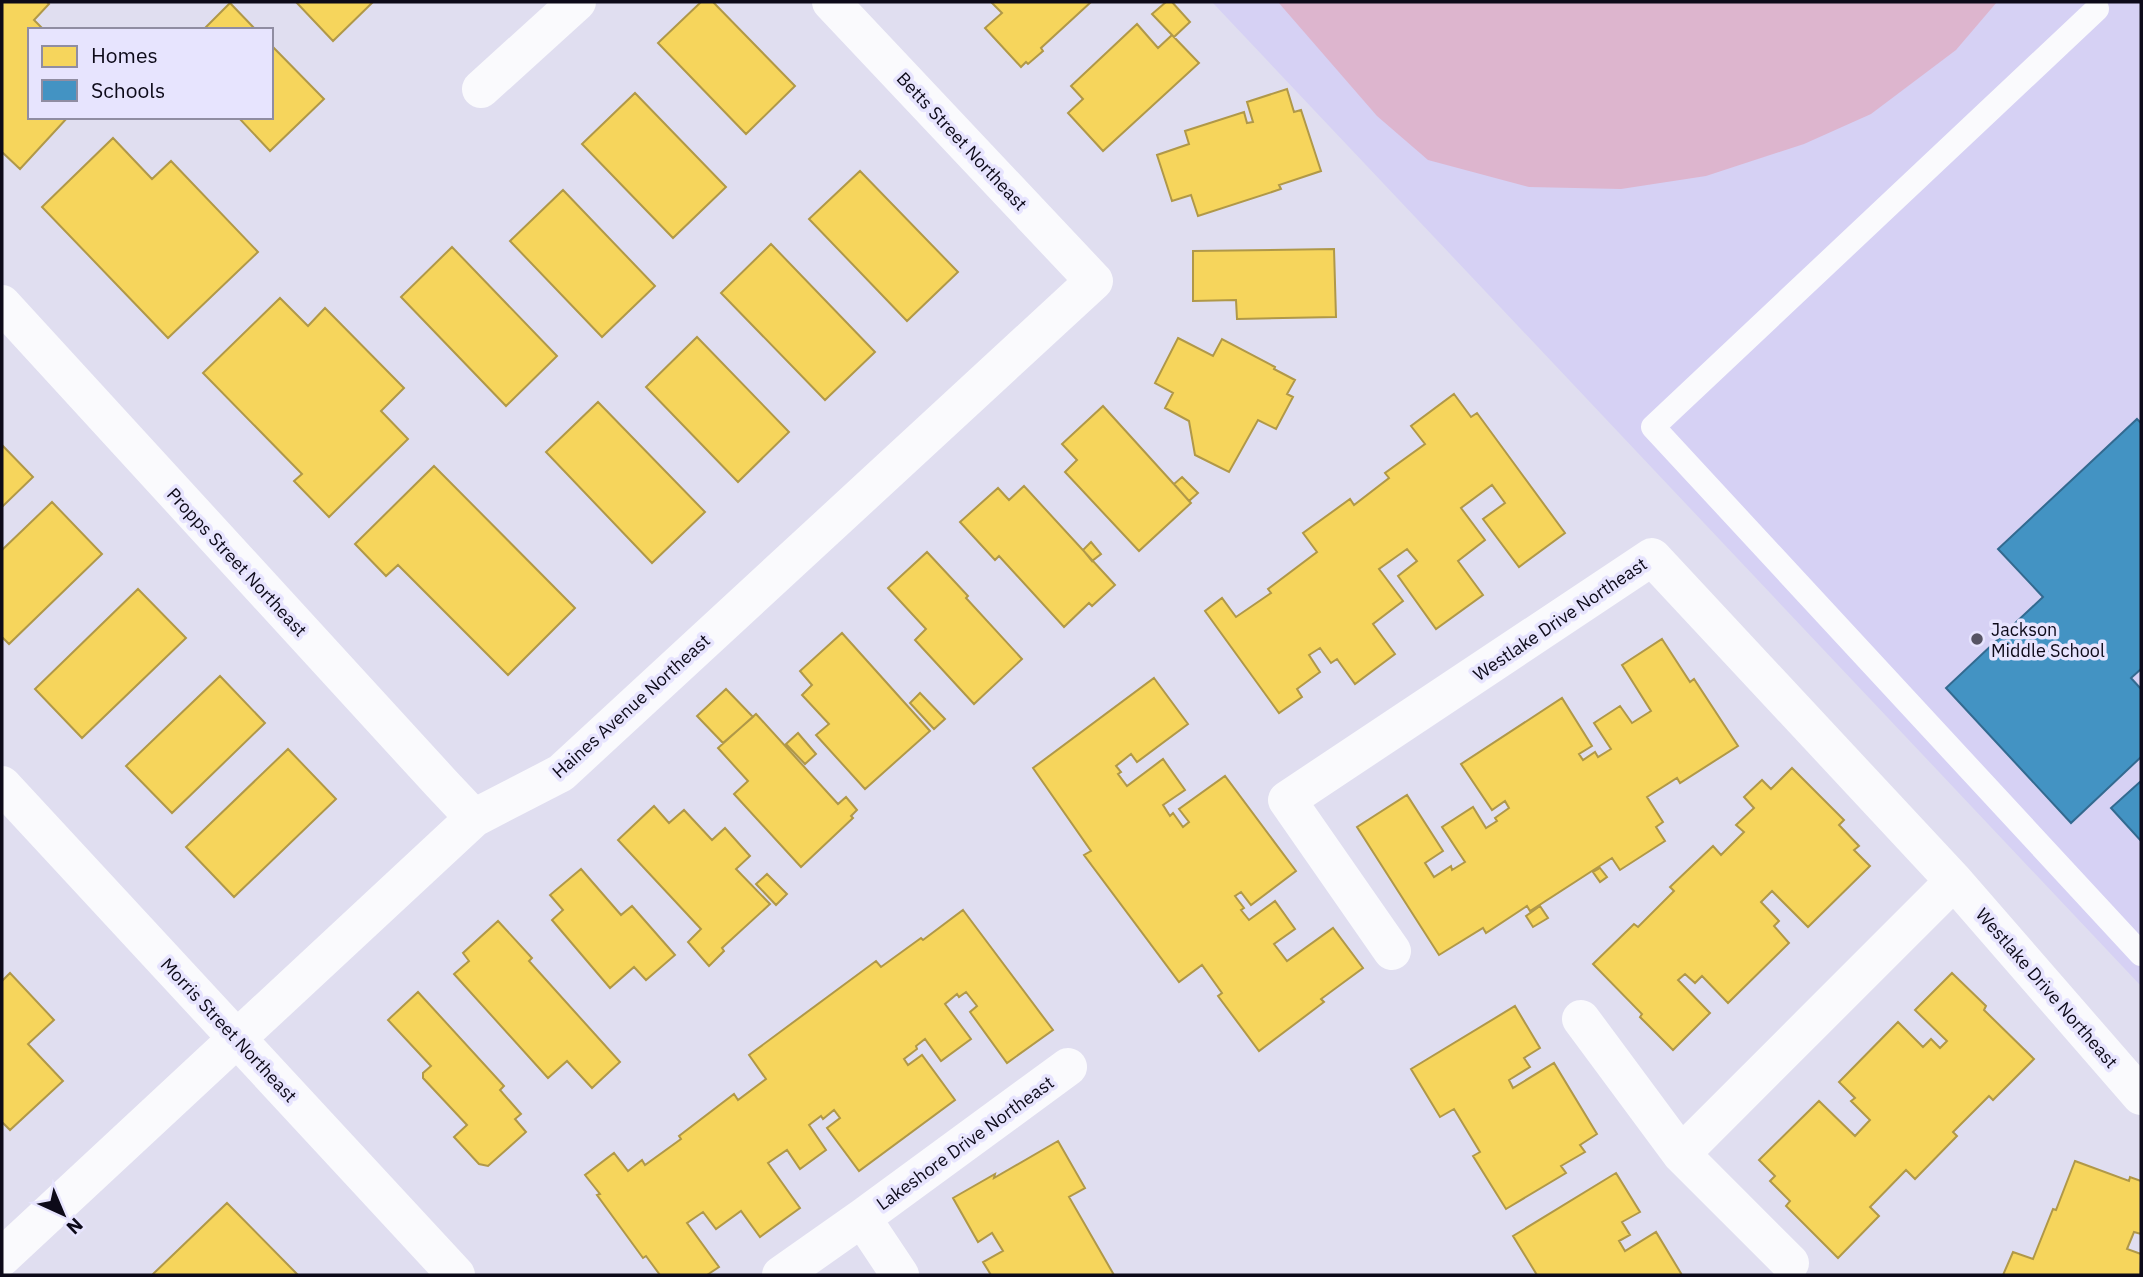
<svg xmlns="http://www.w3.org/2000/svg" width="2143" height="1277" viewBox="0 0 2143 1277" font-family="'IBM Plex Sans',sans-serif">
  <rect width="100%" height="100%" fill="#e0def0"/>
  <path fill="#d6d1f4" d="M1212,2H2141V986L1485,291Z"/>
  <path fill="#ddb5ce" d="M1278,2H1997L1956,50L1871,114L1804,144L1706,176L1621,189L1529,187L1428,160L1377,116Z"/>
  <path fill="#f6d55c" stroke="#b09848" stroke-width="2" d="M2,2H47L49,4L34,20L44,30H30V117H68L20,169L2,152Z
    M296,2H373L333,41Z
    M701,2H713L795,86L746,134L658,43Z
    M991,2H1091L1041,48L1043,51L1028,64L1026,62L1021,67L985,28L1002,13Z
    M1166,2H1172L1190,22L1174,37L1152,14Z
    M230,3L256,30H203Z
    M1137,24L1158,48L1172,35L1199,63L1103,151L1068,113L1083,99L1071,86Z
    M271,45L324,99L270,151L238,117H271Z
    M1287,89L1294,112L1301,110L1321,171L1279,185L1281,189L1198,216L1191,195L1172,201L1157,155L1189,144L1185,131L1244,112L1247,123L1253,122L1247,102Z
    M635,93L726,187L673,238L582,144Z
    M113,138L152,179L171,161L258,252L168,338L42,207Z
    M860,171L958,272L907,321L809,219Z
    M563,190L655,286L602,337L510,241Z
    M771,244L875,352L825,400L721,293Z
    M452,247L557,356L506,406L401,297Z
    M1334,249L1336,317L1237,319L1236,300L1193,301V251Z
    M280,298L308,326L325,308L404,388L381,411L408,439L329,517L294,481L302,474L203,373Z
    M697,337L789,432L738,482L646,387Z
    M1178,338L1213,356L1222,339L1275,367L1274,369L1295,380L1287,394L1293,397L1276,429L1258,420L1229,472L1195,455L1189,421L1165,408L1173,393L1155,383Z
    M1454,394L1471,417L1477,413L1565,533L1519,567L1483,519L1505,503L1492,485L1461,508L1485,540L1458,561L1483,595L1436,629L1398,576L1417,561L1407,549L1379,569L1403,601L1373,624L1395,654L1355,684L1337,659L1331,663L1320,648L1309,655L1320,672L1297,689L1302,697L1279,713L1205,611L1222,598L1236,617L1271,593L1268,589L1317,552L1303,533L1350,499L1354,505L1389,478L1385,473L1425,444L1411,426Z
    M598,402L705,512L652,563L546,452Z
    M1103,406L1191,503L1139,551L1065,472L1077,460L1062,444Z
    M2,445L33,477L2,507Z
    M434,466L575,608L508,675L398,565L386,576L355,544Z
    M1182,477L1198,493L1189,501L1174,484Z
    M1024,486L1115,585L1092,606L1089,603L1064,627L999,556L995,560L960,522L998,488L1009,500Z
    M52,502L102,554L9,644L2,637V550Z
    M1091,542L1101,554L1092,561L1083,550Z
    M927,552L968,596L966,598L1022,659L974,704L915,640L926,629L888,588Z
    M138,589L186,638L82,738L35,689Z
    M842,633L930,731L865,789L816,735L829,724L802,695L812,685L800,671Z
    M1662,639L1690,682L1694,679L1738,746L1680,783L1677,778L1647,797L1663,822L1656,827L1665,841L1620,870L1612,858L1530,911L1527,906L1486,933L1483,928L1439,955L1357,827L1407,795L1443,851L1425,863L1434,877L1451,866L1452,870L1465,862L1442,827L1473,807L1486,828L1497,821L1495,818L1509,808L1505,801L1492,810L1461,764L1562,698L1592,746L1579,754L1583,760L1595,752L1598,757L1611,749L1594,723L1620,706L1632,723L1651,711L1622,665Z
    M220,676L265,723L172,813L126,766Z
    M1154,678L1188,724L1137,762L1131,754L1116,766L1121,772L1118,774L1127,786L1163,759L1185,790L1163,805L1170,816L1173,813L1183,827L1189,822L1179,809L1225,776L1296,871L1251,905L1241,892L1235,896L1244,908L1241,910L1249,920L1275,901L1295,929L1274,944L1287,961L1333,928L1363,968L1321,999L1324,1002L1259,1051L1218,996L1222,993L1202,965L1179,982L1084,855L1091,851L1033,768Z
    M726,689L753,717L723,743L697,716Z
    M920,693L945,719L934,729L910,703Z
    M756,714L838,804L846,797L857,810L851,816L853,818L801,867L734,794L748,781L718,748Z
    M798,733L816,754L805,764L786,744Z
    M288,749L336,799L234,897L186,847Z
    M1792,768L1844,820L1839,825L1859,846L1854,850L1870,866L1808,927L1772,891L1761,902L1779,921L1774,926L1789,943L1728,1003L1702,976L1695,983L1685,974L1678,980L1710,1013L1673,1050L1640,1017L1642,1014L1593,964L1634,924L1638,927L1674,891L1670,887L1713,846L1721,855L1744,832L1736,825L1754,808L1744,797L1762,780L1771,789Z
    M654,806L669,823L684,810L712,840L725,828L750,856L736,869L770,904L722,948L724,951L709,966L688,942L701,929L618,840Z
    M1600,868L1607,877L1600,882L1593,872Z
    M581,869L621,915L632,906L675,955L646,980L634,967L610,988L552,920L563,910L550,895Z
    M767,874L787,894L776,905L756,884Z
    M1540,906L1548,918L1533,927L1526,916Z
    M963,910L1053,1030L1007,1063L970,1012L977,1006L966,992L959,997L957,994L945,1004L971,1039L941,1061L925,1039L916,1046L917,1049L904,1059L908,1065L922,1055L955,1100L859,1171L827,1128L840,1118L834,1110L823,1119L821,1116L809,1125L826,1150L800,1169L787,1150L768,1163L800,1208L760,1237L741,1211L716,1229L703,1212L687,1223L719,1267L707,1275H660L646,1256L643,1258L597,1195L600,1194L585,1175L614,1153L628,1171L642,1160L645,1165L681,1139L679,1136L734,1094L738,1100L766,1079L749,1055L876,961L881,967L921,938L923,940Z
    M498,921L532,958L529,961L620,1062L592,1088L567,1061L548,1078L454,974L469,961L463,953Z
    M10,973L54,1020L28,1044L63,1081L10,1130L2,1122V981Z
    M1952,973L1986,1006L1984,1010L2034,1059L1993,1100L1989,1096L1953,1132L1957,1136L1915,1179L1906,1170L1870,1207L1879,1216L1838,1258L1786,1206L1790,1201L1770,1181L1775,1176L1759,1160L1819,1101L1855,1136L1870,1120L1851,1101L1855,1098L1839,1082L1898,1022L1923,1047L1931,1039L1940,1048L1947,1041L1915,1010Z
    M418,992L504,1086L500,1090L521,1114L515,1119L526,1132L488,1166L479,1164L454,1137L467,1125L423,1078V1073L431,1066L388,1020Z
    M1515,1006L1540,1048L1524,1058L1530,1067L1509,1080L1513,1088L1554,1063L1597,1134L1580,1145L1585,1152L1561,1166L1566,1173L1506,1209L1473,1156L1480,1152L1454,1109L1440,1117L1411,1069Z
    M1058,1141L1085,1188L1069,1197L1114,1275H991L983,1262L1003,1251L992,1233L978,1242L953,1198L995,1174L994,1178Z
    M2075,1161L2129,1181L2130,1177L2141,1181V1234L2134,1232L2127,1249L2141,1254L2140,1275H2003L2013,1252L2033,1259L2053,1209L2056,1210Z
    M1616,1173L1640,1212L1622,1222L1630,1235L1619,1241L1625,1251L1656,1232L1682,1275H1537L1513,1236Z
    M227,1203L298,1275H152Z"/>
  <path fill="#4393c3" stroke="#336a90" stroke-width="2" d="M2137,419L2141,423V669L2131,678L2141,689V757L2071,823L1946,688L2043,597L1998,549Z
    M2141,781V841L2111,808Z"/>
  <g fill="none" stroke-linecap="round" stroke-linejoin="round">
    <path stroke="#fafafd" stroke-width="24" d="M2097,9L1653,427L2141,954"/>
    <path stroke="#fafafd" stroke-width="38" d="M481,89L577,2
      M2,304L441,783L474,818
      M1392,951L1287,800L1652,557L1954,881L2141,1096
      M1581,1019L1681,1154L1790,1263
      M1681,1154L1954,881
      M862,1218L1068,1067
      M2,1257L474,818L561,773L1094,281L831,2
      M781,1275L862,1218L900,1275"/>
    <path stroke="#fafafd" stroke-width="38" d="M2,785L456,1275"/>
  </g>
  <circle fill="#575464" stroke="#e7e4fe" stroke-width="2.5" cx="1977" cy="639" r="7"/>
  <g text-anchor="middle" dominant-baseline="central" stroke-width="7" stroke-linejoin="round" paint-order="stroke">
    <g font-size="18" fill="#0d0a19" stroke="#e7e4fe">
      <text transform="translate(962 141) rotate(47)">Betts Street Northeast</text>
      <text transform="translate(237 562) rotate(47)">Propps Street Northeast</text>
      <text transform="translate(1560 619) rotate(-34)">Westlake Drive Northeast</text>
      <text transform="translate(631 706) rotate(-42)">Haines Avenue Northeast</text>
      <text transform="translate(2047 988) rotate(49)">Westlake Drive Northeast</text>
      <text transform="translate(229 1030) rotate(47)">Morris Street Northeast</text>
      <text transform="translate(965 1143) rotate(-36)">Lakeshore Drive Northeast</text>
    </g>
    <g font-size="18" fill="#0d0a19" stroke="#e7e4fe" text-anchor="start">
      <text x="1991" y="629">Jackson<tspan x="1991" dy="21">Middle School</tspan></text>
    </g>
  </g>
  <rect width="2143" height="1277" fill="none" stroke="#0d0a19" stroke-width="7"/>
  <rect x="28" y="28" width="245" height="91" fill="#e7e4fe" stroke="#908da2" stroke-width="2"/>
  <rect x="42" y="46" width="35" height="21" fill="#f6d55c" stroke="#908da2" stroke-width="2"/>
  <text x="91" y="63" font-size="21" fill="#0d0a19">Homes</text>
  <rect x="42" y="80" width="35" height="21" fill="#4393c3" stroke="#908da2" stroke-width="2"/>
  <text x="91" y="98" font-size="21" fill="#0d0a19">Schools</text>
  <g transform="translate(63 1214) rotate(136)" stroke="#e7e4fe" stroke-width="5" paint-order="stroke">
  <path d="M0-5L12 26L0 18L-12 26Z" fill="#0d0a19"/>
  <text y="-10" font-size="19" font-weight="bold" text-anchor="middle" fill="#0d0a19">N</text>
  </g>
</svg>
